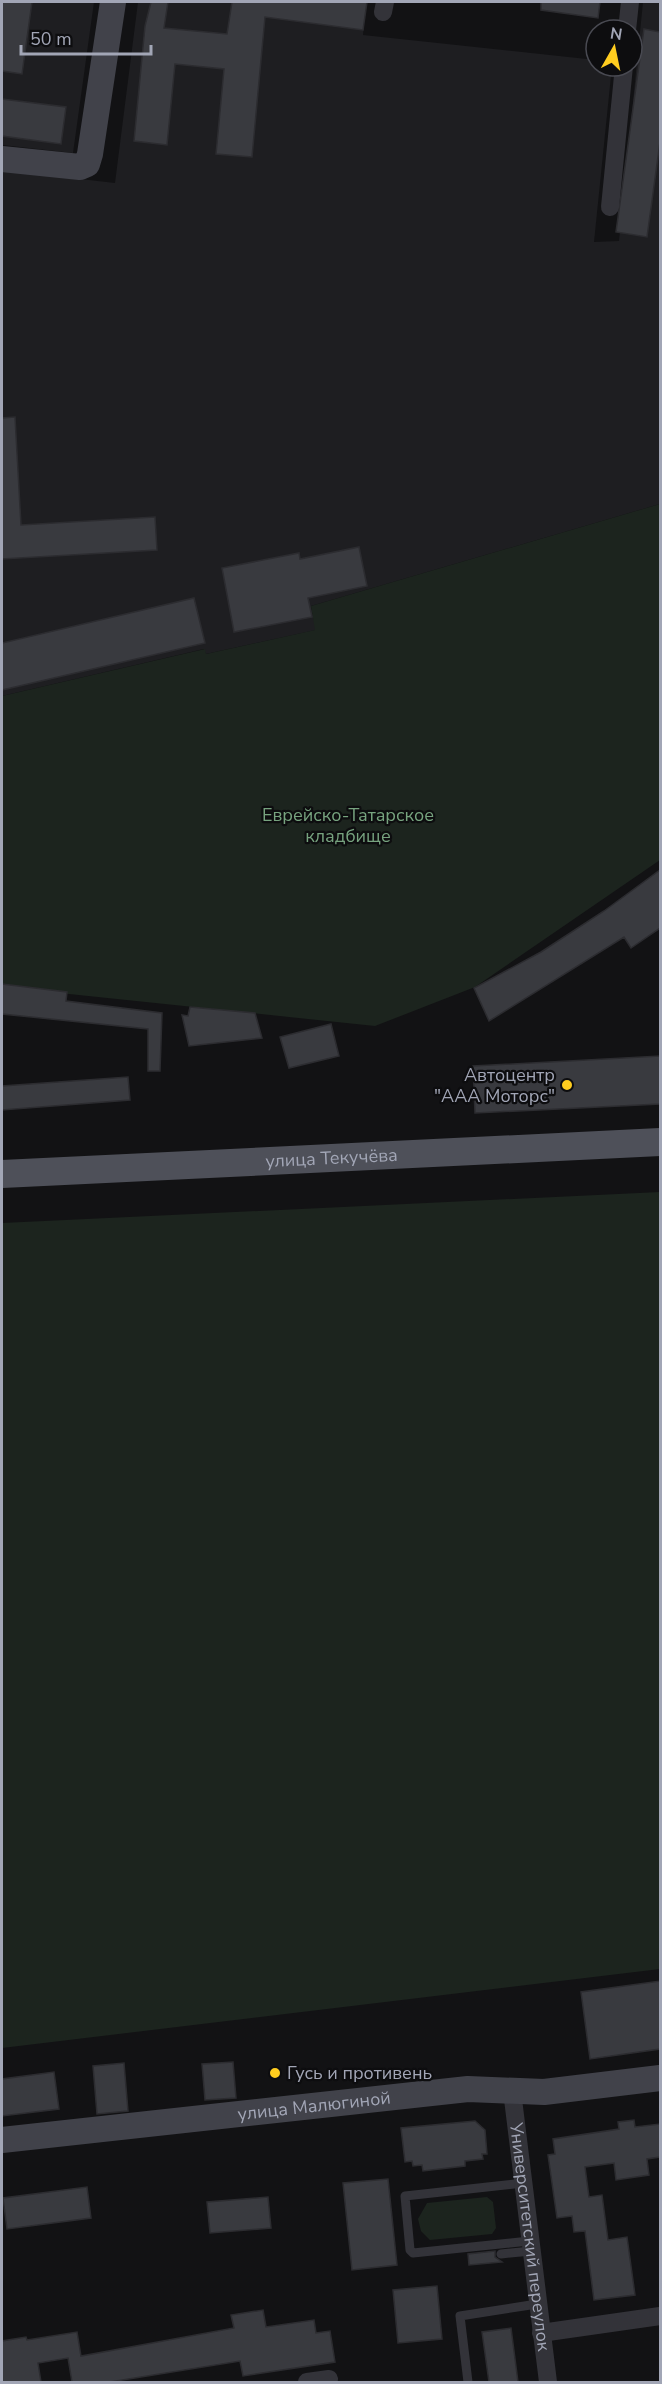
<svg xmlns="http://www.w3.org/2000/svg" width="662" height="2384" viewBox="0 0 662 2384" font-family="'Nunito Sans',sans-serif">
  <rect width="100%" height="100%" fill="#121214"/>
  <path fill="#1e1e21" d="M2,2H94L73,153L2,145Z
    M138,2H366L363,35L596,60V66H612L594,242L619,241L643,2H660V504L311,606L316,630L206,654L204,649L2,696V170L115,183Z"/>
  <path fill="#1c241e" d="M660,504V860L475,987L375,1026L2,987V696L205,649L206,654L315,630L311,606Z
    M660,1192V1969L2,2048V1223Z
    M487,2197L493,2202L496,2228L492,2234L430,2240L421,2231L418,2219L427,2203Z"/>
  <path fill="#393a3f" stroke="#2c2c30" stroke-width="1.5" d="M2,2H32L22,74L2,71Z
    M151,2H168L164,28L227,34L232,2H367L363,30L265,17L252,157L216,154L224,69L175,64L167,145L134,141L145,26Z
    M541,2H600L598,18L541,10Z
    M644,29L660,32V142L647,237L616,232Z
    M2,99L66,107L61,144L2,136Z
    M15,417L21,525L155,517L157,550L2,559V418Z
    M359,547L367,586L308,598L312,617L234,632L222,568L299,553L300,559Z
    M194,598L205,643L2,690V643Z
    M660,870V928L631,948L624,937L489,1021L474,988L541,952L604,911Z
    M2,984L67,992L66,1001L162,1013L160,1071H148V1029L2,1014Z
    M190,1007L255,1013L262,1038L189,1046L182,1015L188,1016Z
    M331,1024L339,1056L289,1068L280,1037Z
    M660,1056V1104L475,1113L473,1066Z
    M128,1077L130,1100L2,1110V1086Z
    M660,1981V2049L590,2059L581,1992Z
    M233,2062L236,2098L205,2100L202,2064Z
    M124,2063L128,2111L97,2114L93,2066Z
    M54,2072L59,2109L2,2116V2079Z
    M634,2120L635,2127L660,2124V2157L647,2159L649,2175L616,2180L614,2163L585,2167L589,2197L602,2195L608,2240L627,2237L635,2295L594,2300L585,2231L574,2232L572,2216L557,2218L548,2155L555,2154L553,2139L619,2129L618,2122Z
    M475,2121L485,2130L487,2154H482L483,2159L465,2161V2166L423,2171L422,2165L413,2166L412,2161L405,2162L401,2128Z
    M388,2179L397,2265L352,2270L343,2183Z
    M87,2187L91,2218L7,2229L3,2198Z
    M268,2197L271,2228L210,2233L207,2202Z
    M495,2251V2257L502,2262L469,2265L468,2254Z
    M437,2286L442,2339L398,2343L393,2290Z
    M263,2310L266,2327L314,2320L316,2333L330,2331L335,2362L243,2376L240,2361L110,2382H72L68,2358L38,2363L41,2382H2V2341L26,2337L27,2340L77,2332L81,2356L234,2328L231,2315Z
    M511,2328L518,2382H489L482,2332Z"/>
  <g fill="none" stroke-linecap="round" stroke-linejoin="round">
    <path stroke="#333339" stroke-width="9" d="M523,2183L405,2196L410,2250L413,2253L529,2241
      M501,2254L531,2251
      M468,2382L460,2316L537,2304"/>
    <g stroke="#333339" stroke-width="18">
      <path d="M383,12L385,2"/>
      <path d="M627,30L630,2"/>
      <path d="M610,207L624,66"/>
      <path id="s1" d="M512,2091L548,2382"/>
      <path d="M541,2333L660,2316"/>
      <path d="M307,2382L329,2379"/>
    </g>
    <g stroke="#41424a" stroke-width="26">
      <path d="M2,159L80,167L87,164L90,154L113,2"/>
      <path id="s2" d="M2,2140L468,2089L544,2092L660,2078"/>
    </g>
    <path stroke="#4e5059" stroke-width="28" id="s3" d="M2,1174L660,1142"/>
  </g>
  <g fill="#ffcd1f" stroke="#0d0d0f" stroke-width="2">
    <circle cx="567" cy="1085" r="6"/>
    <circle cx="275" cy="2073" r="6"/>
  </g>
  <g text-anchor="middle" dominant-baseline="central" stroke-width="4.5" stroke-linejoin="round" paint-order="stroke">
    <g font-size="18" fill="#77a37f" stroke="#0d0d0f">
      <text x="348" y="815">Еврейско-Татарское<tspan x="348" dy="21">кладбище</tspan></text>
    </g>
    <g font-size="18" fill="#a2a6b6" stroke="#0d0d0f" text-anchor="end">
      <text x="555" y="1075">Автоцентр<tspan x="555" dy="21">"ААА Моторс"</tspan></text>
      <text x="287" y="2073" text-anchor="start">Гусь и противень</text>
    </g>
    <g font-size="18" fill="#a2a6b6" stroke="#0d0d0f">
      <text stroke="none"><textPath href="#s3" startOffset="330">улица Текучёва</textPath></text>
      <text stroke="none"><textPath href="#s2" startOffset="314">улица Малюгиной</textPath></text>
      <text stroke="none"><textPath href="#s1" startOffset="147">Университетский переулок</textPath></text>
    </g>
  </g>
  <rect width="662" height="2384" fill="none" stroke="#a2a6b6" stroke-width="6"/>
  <g transform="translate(614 48) rotate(9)"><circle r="28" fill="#0d0d0f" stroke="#494a52" stroke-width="1.5"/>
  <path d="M0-4.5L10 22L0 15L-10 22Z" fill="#ffcd1f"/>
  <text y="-9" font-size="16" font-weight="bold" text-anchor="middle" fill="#a2a6b6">N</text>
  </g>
  <path d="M21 45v9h130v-9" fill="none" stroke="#a2a6b6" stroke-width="3"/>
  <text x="30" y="45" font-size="18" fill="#a2a6b6" stroke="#0d0d0f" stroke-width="4.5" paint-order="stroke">50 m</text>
</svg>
